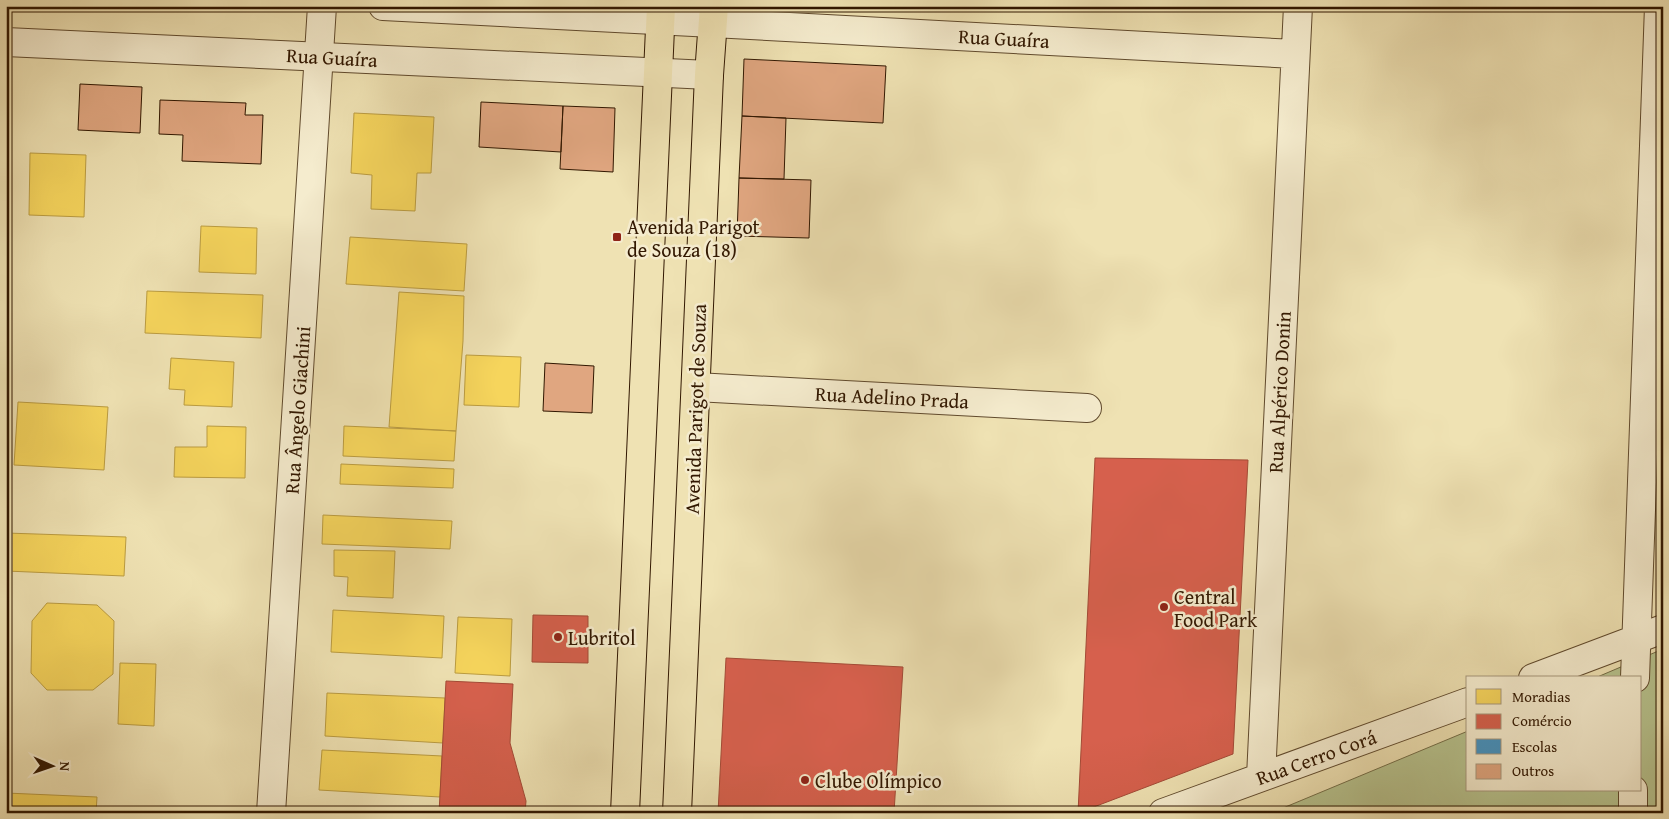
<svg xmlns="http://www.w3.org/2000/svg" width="1669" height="819" viewBox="0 0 1669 819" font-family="'Gentium Book Plus',serif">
  <rect width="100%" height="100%" fill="#efe2b3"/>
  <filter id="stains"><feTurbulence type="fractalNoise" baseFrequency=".004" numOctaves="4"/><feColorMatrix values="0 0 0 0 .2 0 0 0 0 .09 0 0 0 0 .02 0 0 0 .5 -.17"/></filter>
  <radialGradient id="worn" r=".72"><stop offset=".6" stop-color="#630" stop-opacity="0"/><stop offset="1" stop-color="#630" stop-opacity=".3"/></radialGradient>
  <path fill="#b7c38e" stroke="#746d47" d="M1663,649L1661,813H1271L1468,731V790H1640V678H1595Z"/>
  <path fill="#f6d55c" stroke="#bb9c40" d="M354,113L434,117L431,173H417L415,211L371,209L372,175L351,173Z
    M30,153L86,155L84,217L29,215Z
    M201,226L257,228L256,274L199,272Z
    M350,237L467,244L464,291L346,284Z
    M147,291L263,295L261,338L145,333Z
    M399,292L464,296L463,341L456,431L389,427Z
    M466,355L521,357L519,407L464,405Z
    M171,358L234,362L232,407L184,405L185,390L169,389Z
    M18,402L108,407L104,470L14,465Z
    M207,426L246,427L245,478L174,477L175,447H207Z
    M344,426L456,431L454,461L343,456Z
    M341,464L454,469L453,488L340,484Z
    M323,515L452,521L450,549L322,544Z
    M6,533L126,537L124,576L6,571Z
    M334,550L395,551L393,598L347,596L348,577L334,576Z
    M47,603L97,605L114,621L113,674L93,690H47L31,673L32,621Z
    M333,610L444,616L442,658L331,652Z
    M458,617L512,619L510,676L455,673Z
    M120,663L156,664L154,726L118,724Z
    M327,693L445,698L443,743L325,736Z
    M322,750L442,756L440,797L319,790Z
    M6,793L97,797L96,813H6Z
    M322,809L393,813H322Z"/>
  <path fill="#d6604d" stroke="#a44a36" d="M1095,458L1248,460L1233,754L1078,813Z
    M533,615L588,616V663L532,662Z
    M726,658L903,667L894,813H718Z
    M446,681L513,684L510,743L526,801L525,813H439Z"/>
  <path fill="#4393c3" stroke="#3e6e88" d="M1143,6H1215V10Z"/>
  <path fill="#e0a680" stroke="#311700" d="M744,59L886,66L883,123L742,116Z
    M80,84L142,87L140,133L78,130Z
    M160,100L246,103L245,115H263L261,164L182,161L183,135L159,134Z
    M481,102L563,106L561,152L479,147Z
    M563,106L615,108L613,172L560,169Z
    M742,116L786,118L784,179L739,178Z
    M739,178L811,180L809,238L737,236Z
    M545,363L594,366L592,413L543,411Z"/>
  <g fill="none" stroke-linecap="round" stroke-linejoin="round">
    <g stroke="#604a2d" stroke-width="30">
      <path id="minor" d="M713,23L1295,54
        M696,387L1087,408
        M1533,678L1663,629
        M1635,678L1659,6
        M1261,777L1298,6
        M271,813L322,6
        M1163,813L1468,702
        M1633,813V790"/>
    </g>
    <g stroke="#604a2d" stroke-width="30">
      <path id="tertiary" d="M383,6L713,23
        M6,42L709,75"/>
    </g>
    <g stroke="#311700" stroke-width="30">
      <path id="primary" d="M625,813L661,6
        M677,813L709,75L714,6"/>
    </g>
    <use href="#minor" stroke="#f5ecce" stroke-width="28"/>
    <use href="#tertiary" stroke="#f5ecce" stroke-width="28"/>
    <use href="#primary" stroke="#efe2b3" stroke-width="28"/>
  </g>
  <g fill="#8f2418" stroke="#f5ecce" stroke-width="2">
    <rect x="612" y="232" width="10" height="10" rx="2.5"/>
    <circle cx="1164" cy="607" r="5"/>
    <circle cx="558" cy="637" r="5"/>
    <circle cx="805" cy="780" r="5"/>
  </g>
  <g text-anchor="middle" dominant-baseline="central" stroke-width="5" stroke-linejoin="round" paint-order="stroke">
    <g font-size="20" fill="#311700" stroke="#f5ecce">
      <text transform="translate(1004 38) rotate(3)">Rua Guaíra</text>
      <text transform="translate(332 57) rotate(3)">Rua Guaíra</text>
      <text transform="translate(1279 392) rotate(-87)">Rua Alpérico Donin</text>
      <text transform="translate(892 397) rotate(3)">Rua Adelino Prada</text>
      <text transform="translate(695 409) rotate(-88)">Avenida Parigot de Souza</text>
      <text transform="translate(297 410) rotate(-86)">Rua Ângelo Giachini</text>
      <text transform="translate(1316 757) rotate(-20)">Rua Cerro Corá</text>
    </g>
    <g font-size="20" fill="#311700" stroke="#f5ecce" text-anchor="start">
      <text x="627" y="226">Avenida Parigot<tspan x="627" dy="23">de Souza (18)</tspan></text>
      <text x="1174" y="596">Central<tspan x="1174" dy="23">Food Park</tspan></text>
      <text x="568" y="637">Lubritol</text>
      <text x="815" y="780">Clube Olímpico</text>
    </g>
  </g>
  <rect width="1669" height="819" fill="none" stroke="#efe2b3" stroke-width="25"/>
  <rect x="8" y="8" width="1654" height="804" fill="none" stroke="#311700" stroke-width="2.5"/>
  <rect x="12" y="12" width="1644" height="794" fill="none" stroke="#311700"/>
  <rect x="1466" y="676" width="175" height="115" fill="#f5ecce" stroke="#a7977c"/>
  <rect x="1476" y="689" width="25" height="15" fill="#f6d55c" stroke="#a7977c"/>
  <text x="1512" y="702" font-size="15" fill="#311700">Moradias</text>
  <rect x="1476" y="714" width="25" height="15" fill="#d6604d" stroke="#a7977c"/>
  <text x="1512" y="726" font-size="15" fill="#311700">Comércio</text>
  <rect x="1476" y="739" width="25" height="15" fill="#4393c3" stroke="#a7977c"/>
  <text x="1512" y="752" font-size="15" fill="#311700">Escolas</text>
  <rect x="1476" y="764" width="25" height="15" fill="#e0a680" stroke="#a7977c"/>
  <text x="1512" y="776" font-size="15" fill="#311700">Outros</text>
  <g transform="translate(52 766) rotate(92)" stroke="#f5ecce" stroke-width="4" paint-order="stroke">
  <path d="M0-4L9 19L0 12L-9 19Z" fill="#311700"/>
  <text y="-8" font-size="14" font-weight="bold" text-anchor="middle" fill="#311700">N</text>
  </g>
  <rect width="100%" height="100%" filter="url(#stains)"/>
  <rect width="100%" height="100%" fill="url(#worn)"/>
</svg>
